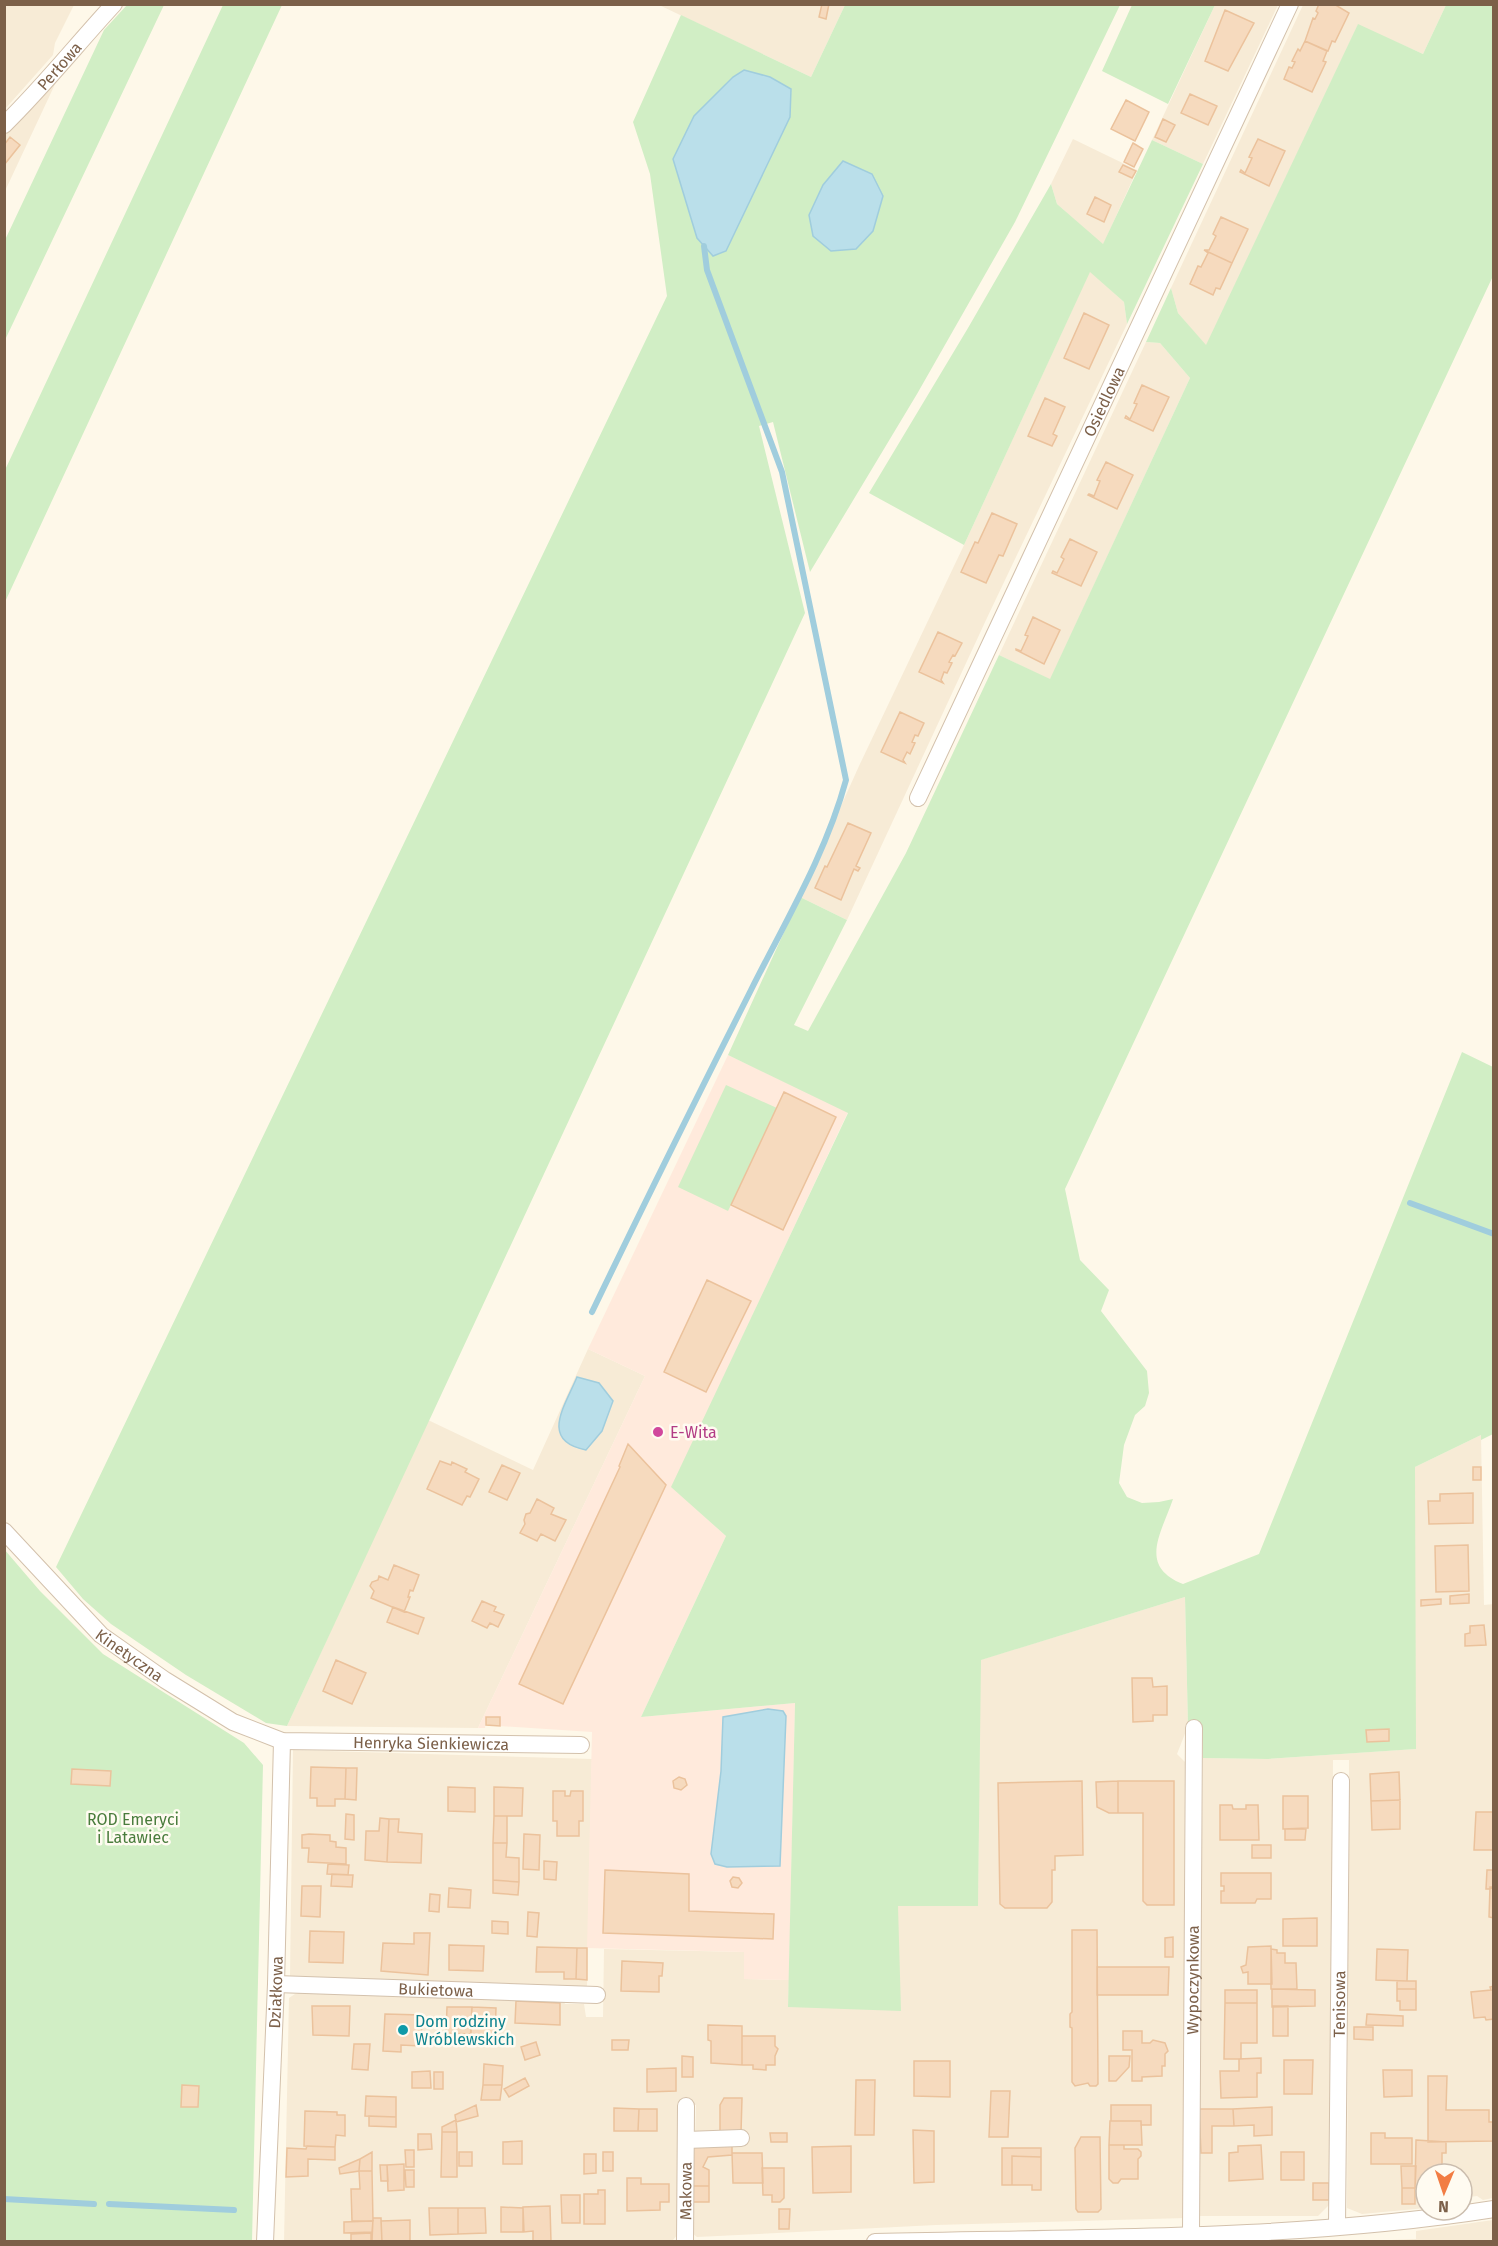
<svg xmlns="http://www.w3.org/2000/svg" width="1498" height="2246" viewBox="0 0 1498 2246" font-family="'Fira Sans',sans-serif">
  <rect width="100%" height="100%" fill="#fef8e9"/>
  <path fill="#f7ebd6" d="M5,4L74,5L55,43L53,55L5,109Z
    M659,5H845L811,77Z
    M1215,5H1278L1203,164L1152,140Z
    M1303,5H1446L1423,54L1358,25L1206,346L1178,313L1171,288Z
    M57,80L5,191V135Z
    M1073,139L1137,170L1103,245L1057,204L1051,184Z
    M1090,271L1124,302L1127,324L986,620L847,920L800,897L859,766L964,545Z
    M1146,342L1160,343L1190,378L1050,680L999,655Z
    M588,1349L645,1376L478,1728L287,1726L428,1420L533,1470Z
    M1481,1435L1484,1605L1494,1604L1493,2198L1483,2200L1477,2196L1462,2198V2174H1426V2208L1362,2214L1347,2208L1349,1760H1333L1330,2204L1318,2216H1197L1203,1758L1268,1759L1415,1749V1467Z
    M1185,1597L1188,1726L1177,1754L1185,1762L1184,1926L1186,2218L936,2225L697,2237L692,2233L696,2105L683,2104L682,2229L673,2240L635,2242H284L289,1998L295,1994L302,1992L563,1999L565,2004H584L586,2017H603L604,1949L744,1952V1979L789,1980L788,2006L898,1906L978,1905L980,1660Z
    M293,1750L592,1759L587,1986L539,1988L290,1978Z
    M1493,2220V2241H1365L1416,2239V2231Z"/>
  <path fill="#ffeadc" d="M728,1055L848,1112L672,1487L726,1536L641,1717L795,1703L789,1980L744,1979V1952L587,1948L592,1732L500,1726V1717H486L485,1728H478L645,1376L588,1349Z"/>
  <path fill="#d1eec5" d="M127,5H164L5,340V240L104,30Z
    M223,5H282L5,602V470Z
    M845,5H1120L1015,222L917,394L810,572L773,422L759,426L805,613L287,1726L266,1723L186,1675L111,1624L83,1599L56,1567L667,296L650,174L633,122L681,15L811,77Z
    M1132,5H1215L1168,104L1102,71Z
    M1446,5H1493V276L1065,1189L1080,1260L1109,1290L1101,1311L1147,1371L1149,1393L1145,1406L1135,1415L1124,1445L1119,1483L1127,1497L1142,1503L1159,1502L1173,1499C1161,1534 1138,1566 1183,1584L1259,1554L1462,1052L1493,1067V1434L1481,1440V1435L1415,1467L1416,1749L1268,1759L1203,1758L1202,1728L1188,1726L1185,1597L981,1660L978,1906H898L901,2011L788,2007L795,1703L641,1717L726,1536L671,1487L848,1113L728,1055L800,897L847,920L794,1025L808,1031L906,853L999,655L1050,679L1190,378L1160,343L1146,342L1171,288L1178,313L1206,345L1358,24L1423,54Z
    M1152,140L1203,164L1127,324L1124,302L1090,272L964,545L869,493L968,328L1051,184L1057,204L1103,244Z
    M726,1085L777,1108L728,1211L678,1187Z
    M4,1549L40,1591L103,1654L244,1743L263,1765L252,2241H5Z"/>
  <path fill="#badfea" stroke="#a0cddd" stroke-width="1.5" d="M744,70L770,77L791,89L790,117L726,251L713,256L697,238L673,159L694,116L733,77Z
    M843,161L872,174L883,196L873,231L856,249L831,251L813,236L809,215L823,185Z
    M577,1377L599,1383L613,1401L602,1431L586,1450C539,1441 565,1406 577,1377Z
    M768,1709L783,1711L786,1716L780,1866L727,1867L715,1864L711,1854L721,1771L723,1717Z"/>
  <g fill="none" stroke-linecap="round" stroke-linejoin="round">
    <path stroke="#a0cddd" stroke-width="6" d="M1410,1203L1494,1234
      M592,1312C644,1204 697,1097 751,990C785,922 826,854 846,780L782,472L707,270L704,246
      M4,2199L94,2204
      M109,2204L234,2210"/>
  </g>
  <path fill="#f6dabe" stroke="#ebc29c" stroke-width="1.5" d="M822,4H829L826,19L819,17Z
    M1319,4H1334L1349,13L1335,42L1332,41L1328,51L1305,41L1313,18L1315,19L1318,13L1316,11Z
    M1225,10L1254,23L1228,71L1205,61Z
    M1305,41L1327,51L1323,61L1326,62L1312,92L1284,79L1289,67L1292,68L1295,62L1292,61L1298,49L1300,51Z
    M1190,94L1217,106L1208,125L1181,113Z
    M1126,100L1149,112L1135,141L1111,129Z
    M1163,119L1175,125L1166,142L1155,137Z
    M10,137L20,145L4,165V145Z
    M1258,139L1285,151L1269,186L1240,172L1241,170L1245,173L1252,158L1249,157Z
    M1133,143L1143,149L1134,167L1124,162Z
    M1123,165L1136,171L1132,178L1119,172Z
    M1095,197L1111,205L1104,222L1087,214Z
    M1221,217L1248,229L1232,263L1204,250H1209L1216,236L1213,234Z
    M1204,250L1232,263L1220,289L1216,288L1213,295L1190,284L1198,266L1201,267L1208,253Z
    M1084,313L1109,325L1089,369L1064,358Z
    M1142,385L1169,397L1153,431L1125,418L1126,416L1130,419L1137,404L1134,403Z
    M1045,398L1065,407L1053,434L1057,436L1052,446L1028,436Z
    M1106,462L1133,475L1117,509L1088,495L1089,494L1094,496L1100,481L1097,480Z
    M992,513L1017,524L1003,556L999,555L986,583L961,572L975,542L978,543Z
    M1070,539L1097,552L1081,586L1052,573L1053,571L1057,573L1064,559L1061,557Z
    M1033,617L1060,630L1044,664L1016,650V649L1021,651L1028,636L1025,635Z
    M938,632L962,643L955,656L953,655L949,662L952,663L947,673L944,672L941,680L943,683L919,672Z
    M900,712L924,723L918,736L915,735L912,742L915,743L910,754L907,752L903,760L905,763L881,752Z
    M848,823L871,833L856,866L860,868L858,871L854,869L841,900L815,888L825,866L827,867Z
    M784,1092L836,1117L783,1230L731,1205Z
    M707,1280L751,1301L706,1392L664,1372Z
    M628,1444L666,1485L563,1704L519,1684L620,1467L619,1466Z
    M440,1461L451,1465L452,1462L467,1469L465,1472L479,1479L470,1497L467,1496L462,1505L427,1489Z
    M502,1465L520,1473L507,1500L489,1492Z
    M1473,1467H1481V1480H1473Z
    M1473,1493V1523L1429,1524L1428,1501H1440V1494Z
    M537,1499L554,1508L551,1514L566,1520L555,1541L541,1534L537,1541L520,1533L525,1524L524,1520L526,1514L530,1513Z
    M1468,1545L1469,1591L1436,1592L1435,1546Z
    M394,1565L419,1575L413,1591L410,1590L408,1597H410L404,1612L371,1598L374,1591L370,1586L372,1582L378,1580L379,1576L388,1580Z
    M1469,1594V1603L1450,1604V1596Z
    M1441,1599V1604L1421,1606V1600Z
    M482,1601L496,1607L494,1611L504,1615L498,1627L490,1623L487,1628L472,1621Z
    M393,1607L424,1618L418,1634L387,1622Z
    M1484,1625L1486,1645L1465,1646V1634L1470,1633V1626Z
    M336,1660L366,1673L352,1704L323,1691Z
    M1132,1678H1152L1153,1687L1167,1686V1715H1153V1721L1133,1722Z
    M486,1717H500V1726L486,1725Z
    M1389,1729V1741L1367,1742L1366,1730Z
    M311,1767L346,1768L345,1799H335V1806H317V1798H310Z
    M346,1768H357L356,1800L345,1799Z
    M72,1769L111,1771L110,1786L71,1784Z
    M1399,1772L1400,1800L1371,1801L1370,1774Z
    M679,1777L685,1779L687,1785L681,1790L674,1788L673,1781Z
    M1082,1781L1083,1855L1055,1856V1870H1052V1902L1047,1908H1005L1000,1904L998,1783Z
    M1118,1781V1813H1109L1097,1807L1096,1782Z
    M1118,1781H1174V1905H1147L1143,1901V1813H1118Z
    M448,1787L475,1788V1812L448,1811Z
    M494,1787L523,1788L522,1816H494Z
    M553,1791H565V1796H570L571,1791H583V1821H579V1836H557V1821H553Z
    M1283,1796H1308V1828L1283,1829Z
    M1400,1800V1829L1372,1830L1371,1801Z
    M1220,1805H1232L1233,1809H1246V1805H1258L1259,1840H1220Z
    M1476,1812H1494V1850H1474Z
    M346,1814L354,1815V1840L345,1839Z
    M494,1816H507V1843H493Z
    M380,1818L389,1819L387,1862L365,1860L366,1831H379Z
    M389,1819H399L398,1832L422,1834L421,1863L387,1862Z
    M1285,1829H1306L1305,1840H1285Z
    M309,1834L330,1835V1841L336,1842V1847L346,1848V1864L308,1862L309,1848H302V1835Z
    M524,1834L540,1835L539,1870L523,1869Z
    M493,1843H507L506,1857L519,1858V1882L493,1880Z
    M1252,1845H1271V1858H1252Z
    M544,1861L557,1862L556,1880L544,1879Z
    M328,1864L349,1865L348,1875L327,1874Z
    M605,1870L689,1874V1911L774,1914L773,1939L603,1933Z
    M1487,1870H1494V1887L1490,1889H1486Z
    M1221,1873H1271V1899H1257L1255,1903H1221V1891H1224V1886H1221Z
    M332,1874L353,1875L352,1887L331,1886Z
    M733,1877L739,1878L742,1883L738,1888L732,1887L730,1881Z
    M493,1880L519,1882L518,1895L493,1893Z
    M302,1886H321L320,1917L301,1916Z
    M1490,1887H1494V1918L1489,1917Z
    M449,1888L471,1890L470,1908L448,1907Z
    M430,1894L440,1895L439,1912L429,1911Z
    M528,1912L539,1913L537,1937L527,1936Z
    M1317,1918V1946H1283V1919Z
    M492,1921L508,1922V1934L492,1933Z
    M1072,1930H1097L1098,2084L1096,2086H1090L1088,2083L1075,2086L1072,2082V2028L1070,2027V2014L1072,2012Z
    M310,1931L344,1932L343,1963L309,1962Z
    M414,1933H430L428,1975L381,1971L383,1943L414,1944Z
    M1173,1937V1957H1165V1938Z
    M449,1945L484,1946L483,1971L449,1970Z
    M1271,1946L1272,1984H1248V1972L1243,1973L1241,1967L1246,1965L1248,1947Z
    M537,1947L577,1948L576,1979H564V1972H536Z
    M577,1948H587V1980L576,1979Z
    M1271,1949L1277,1950V1953H1285V1963H1296L1297,1989H1271Z
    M1377,1949L1408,1950L1407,1981L1376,1980Z
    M622,1961L663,1963L662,1976H659V1992L621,1991Z
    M1097,1967H1169L1168,1995H1097Z
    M1397,1981H1416V1989H1397Z
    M1494,1986V2019L1486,2020L1485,2017L1474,2018L1471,1992L1491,1990L1490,1987Z
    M1272,1989L1315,1990V2006L1272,2007Z
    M1397,1989H1416V2010H1400V2001H1397Z
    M1225,1990H1257V2003H1225Z
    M516,2001L560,2003V2025L515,2023Z
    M1225,2003H1257V2043H1241V2059H1224Z
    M312,2006H350L349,2036L313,2035Z
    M1273,2006H1288V2036H1273Z
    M447,2007H472L471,2034L446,2033Z
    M472,2007L496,2008L495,2035H481L480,2045L470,2044Z
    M385,2014L422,2015L421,2046L401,2045V2052L383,2051Z
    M1367,2014L1403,2016V2026L1366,2025Z
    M708,2025L742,2026V2065L711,2063V2041L708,2040Z
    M1354,2027H1373V2040L1354,2039Z
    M1123,2031H1142V2043H1150L1153,2040L1165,2043L1168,2051L1165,2054V2066H1162V2076L1142,2077V2081H1132V2050H1123Z
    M742,2036H775V2046L778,2049L775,2056V2065H766V2070L753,2069V2065H742Z
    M612,2040H629L628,2050H612Z
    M536,2042L540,2055L525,2060L521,2047Z
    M354,2044H370L368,2070L352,2069Z
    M682,2056L693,2057V2077H682Z
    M1109,2056H1130L1129,2067L1116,2081H1109Z
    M1261,2058V2073H1257V2097L1221,2098L1220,2071H1239V2059Z
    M1284,2060H1313L1312,2094H1284Z
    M914,2061H950V2097L914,2096Z
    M484,2064L503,2066L502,2085H483Z
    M676,2068V2091L647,2092V2069Z
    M1383,2070H1412V2096L1384,2097Z
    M430,2071L431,2088H412V2072Z
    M434,2072H443V2089H434Z
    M1428,2076H1447L1446,2110H1489V2122H1493V2141L1428,2142Z
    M525,2078L529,2086L509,2097L504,2089Z
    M856,2080H875L874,2135H855Z
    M182,2085L199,2086L198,2107H181Z
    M483,2085H502L500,2100H481Z
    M991,2091H1010L1008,2137H989Z
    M366,2096L396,2097V2117L365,2116Z
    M724,2098H742L741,2133L720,2134V2105Z
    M476,2105L478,2116L456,2122L455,2115Z
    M1111,2105H1151V2125H1141V2121H1111Z
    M1272,2107V2135L1254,2136V2125L1234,2126L1233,2109Z
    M614,2108L639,2109L638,2131H614Z
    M639,2109H657V2131H638Z
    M1199,2109H1233L1234,2126H1212V2153H1201Z
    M305,2111L337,2112V2115H345V2136L336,2135L335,2147L304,2146Z
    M369,2116L396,2117V2127L369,2126Z
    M456,2120L457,2132H442V2127Z
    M1110,2121H1141L1142,2145H1109Z
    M913,2130L934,2131V2182L914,2183Z
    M442,2132H457V2177H441Z
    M770,2133H787V2142H771Z
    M1371,2133H1385V2138H1412V2164H1371Z
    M418,2134H431L432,2149L418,2150Z
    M1081,2137H1100L1101,2209L1098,2212H1078L1076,2209L1075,2148Z
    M1416,2140L1446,2142V2153H1442V2174H1426V2187H1415Z
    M522,2141V2164H503V2142Z
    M1109,2145H1124V2149H1138L1141,2152V2156L1138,2159V2179H1121L1118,2183H1113L1109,2179Z
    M1261,2145L1263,2179L1229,2181V2153L1238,2152V2146Z
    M307,2146L335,2147V2160L308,2159V2176L286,2177L287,2148L306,2149Z
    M732,2146V2155L708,2157L703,2167L709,2170V2186H692V2147Z
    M851,2146V2192L813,2193L812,2147Z
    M1002,2148H1041V2157L1012,2156V2185H1002Z
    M405,2150H414V2167H406Z
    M372,2152V2171H359L360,2159Z
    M459,2152H472V2166H459Z
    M603,2152H613V2171H603Z
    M1281,2152H1304V2180H1281Z
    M732,2153H762L763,2183H733Z
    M584,2154H596V2173L584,2174Z
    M1012,2156L1041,2157V2190H1032V2185H1012Z
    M360,2159L359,2171L340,2174L339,2168Z
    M404,2164V2190L388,2191L387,2165Z
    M380,2165H387L388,2181H381Z
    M1401,2166H1416L1415,2188H1402Z
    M762,2168H784V2198L780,2202H772V2195H763Z
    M405,2170H414V2187H406Z
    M359,2171H372L373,2221H352L351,2189H360Z
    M627,2178H641V2184H669V2202H660V2210L627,2211Z
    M1313,2183H1329V2200H1313Z
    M692,2186H709V2202H692Z
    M1402,2188H1415V2204H1402Z
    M598,2190H605V2224H584V2194H598Z
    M561,2195H580V2223H562Z
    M550,2206L551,2242H533V2231L524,2232L523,2207Z
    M501,2207L523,2208V2232H501Z
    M429,2208H458V2234L430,2235Z
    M458,2208H485L486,2233L458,2234Z
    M779,2209H790L789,2229H779Z
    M373,2218H381L382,2242H372Z
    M410,2220V2242H382L381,2221Z
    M373,2221L372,2232L344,2233V2222Z
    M371,2233V2242H351V2234Z"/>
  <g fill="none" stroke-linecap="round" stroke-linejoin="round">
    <g stroke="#d3c1ac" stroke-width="18">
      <g id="street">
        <path id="s1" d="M4,125C43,87 77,44 114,4"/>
        <path id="s2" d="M918,798L1290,4"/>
        <path id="s3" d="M4,1531L101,1635L165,1680L233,1722L282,1741L581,1745"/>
        <path id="s4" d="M276,1984L597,1995"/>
        <path d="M686,2140L741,2138"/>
        <path id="s5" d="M1337,2226L1341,1781"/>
        <path id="s6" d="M1191,2234L1194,1728"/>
        <path id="s7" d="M265,2242L276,1984L282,1741"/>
        <path id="s8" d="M685,2242L686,2106"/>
        <path d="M875,2242C1081,2237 1290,2241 1494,2209"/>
      </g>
    </g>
    <use href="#street" stroke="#fff" stroke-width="16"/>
  </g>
  <circle fill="#d1479c" stroke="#fffbf1" stroke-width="2" cx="658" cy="1432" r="6"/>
  <circle fill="#0f9aa8" stroke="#fffbf1" stroke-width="2" cx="403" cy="2030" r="6"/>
  <g text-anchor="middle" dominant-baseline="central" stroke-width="5" stroke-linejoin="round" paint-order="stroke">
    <g font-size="16" fill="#7c6049" stroke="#fffbf1">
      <text stroke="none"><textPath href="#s1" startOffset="81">Perłowa</textPath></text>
      <text stroke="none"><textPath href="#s2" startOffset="438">Osiedlowa</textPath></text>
      <text stroke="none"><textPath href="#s3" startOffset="177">Kinetyczna</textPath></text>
      <text stroke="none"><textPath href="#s3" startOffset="502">Henryka Sienkiewicza</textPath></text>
      <text stroke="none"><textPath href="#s6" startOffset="254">Wypoczynkowa</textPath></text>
      <text stroke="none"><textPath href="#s4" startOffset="160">Bukietowa</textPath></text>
      <text stroke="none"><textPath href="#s7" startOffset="250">Działkowa</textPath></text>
      <text stroke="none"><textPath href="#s5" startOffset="222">Tenisowa</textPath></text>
      <text stroke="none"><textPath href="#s8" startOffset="51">Makowa</textPath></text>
    </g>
    <g font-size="16" fill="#b23c85" stroke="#fffbf1" text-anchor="start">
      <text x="670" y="1432">E-Wita</text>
    </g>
    <g font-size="16" fill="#497c3c" stroke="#fffbf1">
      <text x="133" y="1819">ROD Emeryci<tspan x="133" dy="18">i Latawiec</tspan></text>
    </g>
    <g font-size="16" fill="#0d838f" stroke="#fffbf1" text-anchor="start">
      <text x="415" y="2021">Dom rodziny<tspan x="415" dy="18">Wróblewskich</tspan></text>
    </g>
  </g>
  <rect width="1498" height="2246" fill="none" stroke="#7c6049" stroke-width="12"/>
  <g transform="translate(1444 2192) rotate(182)"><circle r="28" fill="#fffbf1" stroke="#cbbdae" stroke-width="1.5"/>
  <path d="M0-4.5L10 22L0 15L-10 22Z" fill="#f27d44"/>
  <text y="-9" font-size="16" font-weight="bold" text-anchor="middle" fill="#7c6049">N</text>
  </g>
</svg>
